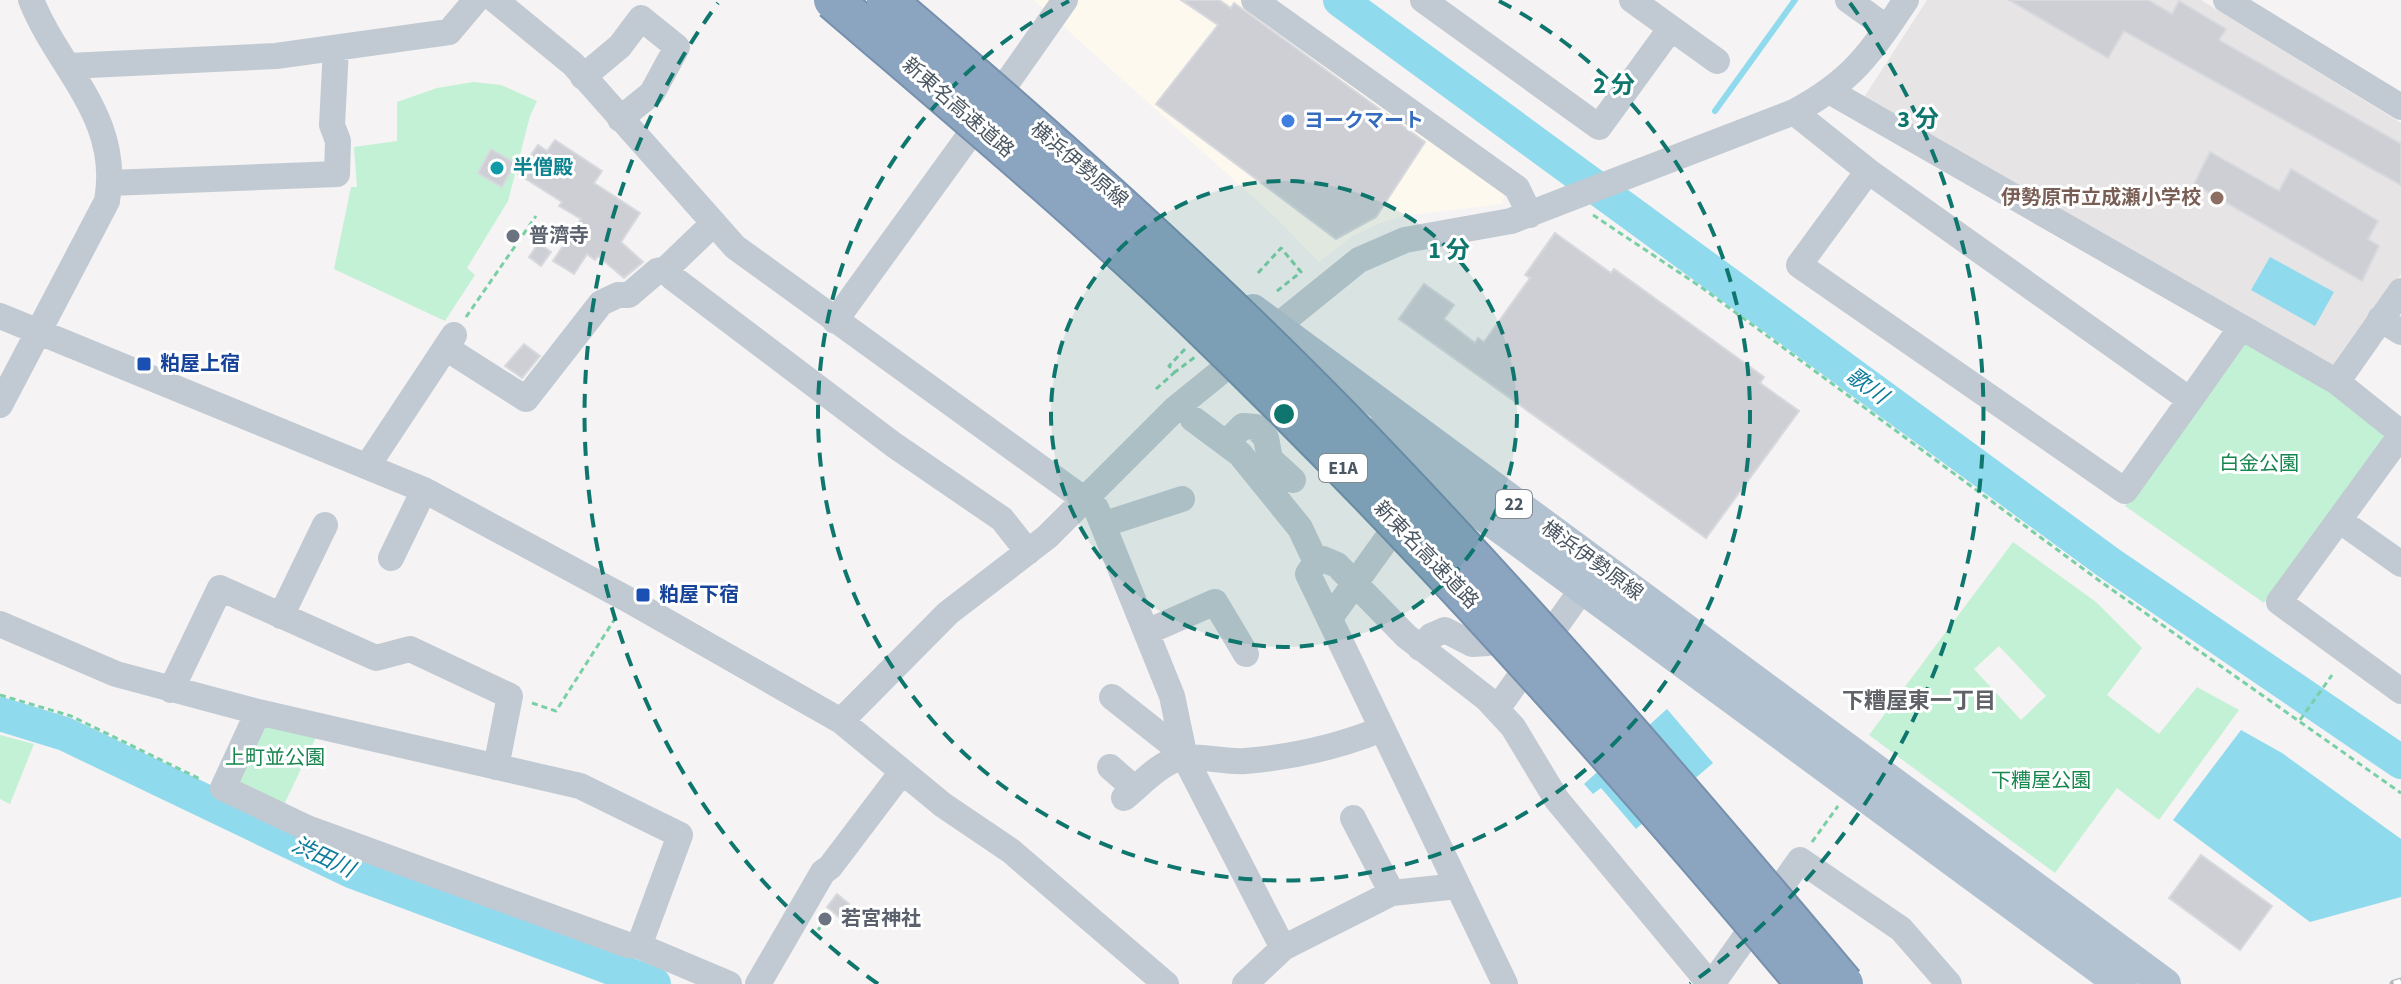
<svg xmlns="http://www.w3.org/2000/svg" width="2401" height="984" viewBox="0 0 2401 984" font-family="'Source Sans 3','Noto Sans JP',sans-serif">
  <rect width="100%" height="100%" fill="#f5f3f3"/>
  <path fill="#fdf9ef" d="M1034,0H1271L1506,190L1502,204L1404,216L1380,223L1353,236L1319,262L1274,216Z"/>
  <path fill="#e6e4e5" d="M1927,0H2201L2401,123V274L2333,366L1861,102Z"/>
  <path fill="#c3f1d5" fill-rule="evenodd" d="M473,82L501,85L537,101L530,116L508,201L467,268L475,275L445,321L334,269L351,187H357L354,147L397,141V102L437,88Z
    M2241,336L2321,382L2391,434L2264,603L2125,506Z
    M2013,542L2096,602L2142,648L2107,695L2159,734L2197,687L2239,710L2159,820L2117,788L2055,873L1869,735ZM1999,646L2046,696L2021,720L1974,669Z
    M259,723L317,735L281,811L233,781Z
    M0,735L34,744L10,804L0,799Z"/>
  <path fill="#90daee" d="M2270,257L2334,292L2315,326L2251,290Z
    M1667,709L1713,763L1636,829L1601,788L1593,794L1584,784Z
    M2241,730L2282,753L2401,839V897L2310,922L2173,820Z"/>
  <g fill="none" stroke-linecap="round" stroke-linejoin="round">
    <path stroke="#90daee" stroke-width="6" d="M1715,111L1795,0"/>
    <path stroke="#90daee" stroke-width="34" d="M1340,0L2109,563L2401,762
      M0,714L65,734L351,871L654,984"/>
  </g>
  <path fill="#cdcfd5" stroke="#d7d9de" stroke-width="2" d="M1181,0H1219L1231,8L1234,3L1425,142L1376,217L1336,239L1156,104L1218,25Z
    M2009,0H2148L2172,14L2179,1L2226,29L2219,40L2401,144V185L2124,31L2108,58Z
    M555,140L602,171L594,183L640,213L621,242L643,262L624,278L598,256L595,260L587,254L574,274L553,261L581,219L559,206L562,202L518,174L538,145L547,151Z
    M491,149L515,163L502,187L478,173Z
    M2210,152L2279,191L2291,169L2378,221L2368,239L2379,246L2362,281L2194,184Z
    M1555,233L1611,273L1614,269L1764,377L1760,383L1799,411L1706,538L1399,319L1424,284L1454,305L1444,319L1475,343L1478,338L1484,342L1530,278L1525,275Z
    M539,243L551,252L541,266L529,257Z
    M524,344L540,356L522,378L505,366Z
    M2201,855L2272,906L2240,950L2169,898Z
    M837,894L849,904L839,917L827,907Z"/>
  <g fill="none" stroke-linecap="round" stroke-linejoin="round">
    <path stroke="#7ad0a6" stroke-width="3" stroke-dasharray="6 4" stroke-linecap="butt" d="M1593,215L1701,287L2097,579L2401,793
      M1258,273L1281,248L1301,272L1277,291
      M466,317L536,216
      M1185,349L1169,366L1175,372L1195,357
      M1156,389L1175,372
      M0,695L71,716L202,780
      M532,703L556,711L616,617
      M2300,720L2332,675
      M1812,842L1838,806
      M818,930L829,916"/>
    <path stroke="#c1cad2" stroke-width="26" d="M495,0L573,64L735,247L1096,508L1172,696L1185,758L1283,948
      M1254,0L1517,188L1530,215
      M1423,0L1599,127L1671,28L1632,0
      M1848,0L1887,28
      M2226,0L2401,107
      M1671,28L1717,61
      M69,66L276,56L449,32L476,0
      M583,77L620,46L641,18L677,47L652,93L620,119
      M1831,92L2337,382L2401,433
      M997,97L1065,0
      M1794,112L1868,171L2190,400L2125,491L1799,265L1868,171
      M110,183L337,174L338,141L332,125L336,48
      M713,224L666,269L673,278L894,445L1002,519L1028,552
      M0,316L424,490L627,599L841,721L943,805L1011,851L1166,984
      M2380,319L2401,332
      M835,321L982,118
      M446,348L526,399L601,303L618,295H629L657,271L666,269
      M2337,382L2401,291
      M2190,400L2240,329
      M0,405L107,201C122,117 59,70 31,0
      M1193,419L1240,454L1300,528L1316,562L1308,574L1505,984
      M2401,435L2279,602L2401,691
      M1227,442L1243,426L1256,427L1266,438L1270,459L1293,480
      M368,465L454,335
      M2339,520L2401,564
      M1105,524L1182,499
      M391,558L424,490
      M1316,562L1323,559L1337,565L1406,636L1486,698L1513,727L1557,800L1710,984
      M281,616L325,525
      M1330,618L1407,511
      M0,624L116,674L258,712L580,786L680,835L639,946
      M1147,632L1215,602L1246,654
      M1420,648L1431,636L1445,630L1472,644L1488,643
      M171,690L220,588L376,658L410,649L510,696L496,767
      M1112,697L1184,754
      M1497,709L1583,588
      M258,712L223,788L307,828L628,945L639,946L729,984
      M841,721L948,613L1047,537L1176,408L1359,260L1405,240L1511,221L1794,112C1852,81 1870,54 1906,0
      M1110,767L1135,789
      M1124,798C1138,787 1155,768 1172,761C1193,752 1223,763 1245,761C1293,757 1338,747 1382,729
      M1353,818L1392,893
      M758,984L823,872L830,867L902,772
      M1245,984L1283,948L1392,893L1458,886
      M1712,984L1800,860L1901,929L1949,984"/>
    <path stroke="#b3c2d1" stroke-width="32" d="M1253,310L2165,984
      M1373,434L2121,984"/>
    <g stroke="#b5b8bd" stroke-width="9">
      <path id="rail" d="M2394,984L2401,982"/>
    </g>
    <use href="#rail" stroke="#fff" stroke-width="6" stroke-dasharray="18" stroke-linecap="butt"/>
    <g stroke="#7690ad" stroke-width="42" stroke-linecap="butt">
      <path id="highway-bridge" d="M833,0C954,104 1077,207 1193,318C1411,527 1612,753 1806,984
        M886,0C1042,133 1195,269 1339,416C1516,598 1681,790 1844,984"/>
    </g>
    <use href="#highway-bridge" stroke="#8ba5c1" stroke-width="38"/>
  </g>
  <circle cx="1284" cy="414" r="233" fill="#0f766e" fill-opacity=".12"/>
  <g fill="none" stroke="#0f766e" stroke-width="4" stroke-dasharray="14 10">
    <circle cx="1284" cy="414" r="233"/>
    <path d="M1499 1A466 466 0 1 1 1069 1"/>
    <path d="M878 984A700 700 0 0 1 718 3M1850 3A700 700 0 0 1 1690 984"/>
  </g>
  <circle fill="#3f7fe0" stroke="#fff" stroke-width="3" cx="1288" cy="121" r="8"/>
  <circle fill="#0f9aa8" stroke="#fff" stroke-width="3" cx="497" cy="168" r="8"/>
  <circle fill="#8d6e63" stroke="#fff" stroke-width="3" cx="2217" cy="198" r="8"/>
  <g fill="#6b7280" stroke="#fff" stroke-width="3">
    <circle cx="513" cy="236" r="8"/>
    <circle cx="825" cy="919" r="8"/>
  </g>
  <g fill="#1a4fb4" stroke="#fff" stroke-width="3">
    <rect x="136" y="356" width="16" height="16" rx="4"/>
    <rect x="635" y="587" width="16" height="16" rx="4"/>
  </g>
  <g text-anchor="middle" dominant-baseline="central" stroke-width="6" stroke-linejoin="round" paint-order="stroke">
    <g fill="#fff" stroke="#808990" stroke-width="2">
      <rect x="1319" y="454" width="48" height="28" rx="6"/>
      <rect x="1496" y="490" width="36" height="28" rx="6"/>
    </g>
    <g font-size="18" font-weight="bold" fill="#4a5661">
      <text x="1343" y="468">E1A</text>
      <text x="1514" y="504">22</text>
    </g>
    <g font-size="20" fill="#4a5661" stroke="#fff">
      <text transform="translate(958 108) rotate(41)">新東名高速道路</text>
      <text transform="translate(1079 165) rotate(40)">横浜伊勢原線</text>
      <text transform="translate(1426 555) rotate(46)">新東名高速道路</text>
      <text transform="translate(1592 561) rotate(36)">横浜伊勢原線</text>
    </g>
    <g font-size="20" font-weight="bold" fill="#366cbe" stroke="#fff" text-anchor="start">
      <text x="1304" y="121">ヨークマート</text>
    </g>
    <g font-size="20" font-weight="bold" fill="#0d838f" stroke="#fff" text-anchor="start">
      <text x="513" y="168">半僧殿</text>
    </g>
    <g font-size="20" font-weight="bold" fill="#785e54" stroke="#fff" text-anchor="end">
      <text x="2201" y="198">伊勢原市立成瀬小学校</text>
    </g>
    <g font-size="20" font-weight="bold" fill="#5b616d" stroke="#fff" text-anchor="start">
      <text x="529" y="236">普濟寺</text>
      <text x="841" y="919">若宮神社</text>
    </g>
    <g font-size="20" font-weight="bold" fill="#164399" stroke="#fff" text-anchor="start">
      <text x="160" y="364">粕屋上宿</text>
      <text x="659" y="595">粕屋下宿</text>
    </g>
    <g font-size="20" fill="#17864f" stroke="#fff">
      <text x="2259" y="464">白金公園</text>
      <text x="275" y="758">上町並公園</text>
      <text x="2041" y="781">下糟屋公園</text>
    </g>
    <g font-size="22" font-style="italic" fill="#0c7c9b" stroke="#fff">
      <text transform="translate(1867 386) rotate(36)">歌川</text>
      <text transform="translate(323 857) rotate(25)">渋田川</text>
    </g>
    <g font-size="22" font-weight="bold" fill="#5f6368" stroke="#fff">
      <text x="1919" y="701">下糟屋東一丁目</text>
    </g>
  </g>
  <circle cx="1284" cy="414" r="12" fill="#0f766e" stroke="#fff" stroke-width="4"/>
  <g font-size="24" text-anchor="middle" font-weight="bold" fill="#0f766e" stroke="#fff" stroke-width="6" stroke-linejoin="round" paint-order="stroke">
    <text x="1614" y="93">2 分</text>
    <text x="1918" y="127">3 分</text>
    <text x="1449" y="258">1 分</text>
  </g>
</svg>
